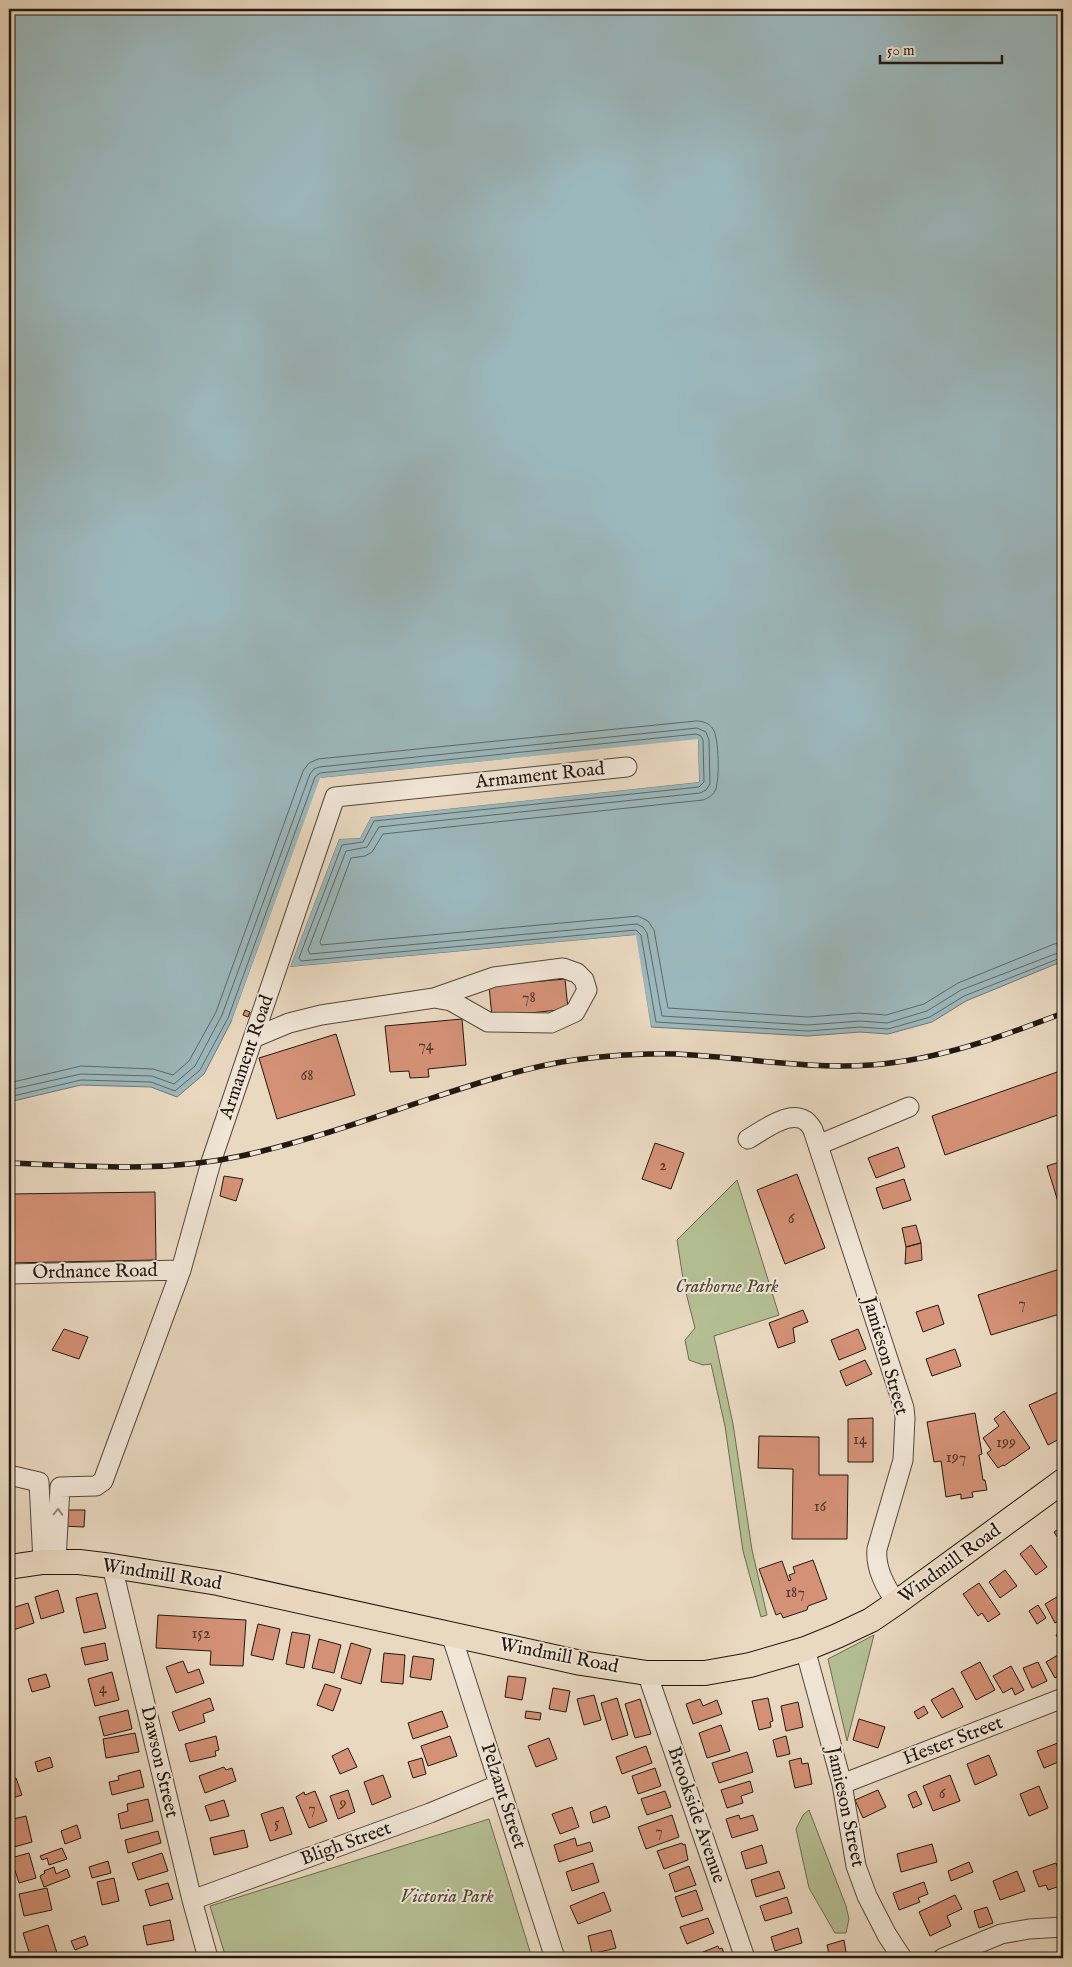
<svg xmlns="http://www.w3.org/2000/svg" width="1072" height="1967" viewBox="0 0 1072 1967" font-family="'IM FELL English',serif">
  <rect width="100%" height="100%" fill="#ead9c1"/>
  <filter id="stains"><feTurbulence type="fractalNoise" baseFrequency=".004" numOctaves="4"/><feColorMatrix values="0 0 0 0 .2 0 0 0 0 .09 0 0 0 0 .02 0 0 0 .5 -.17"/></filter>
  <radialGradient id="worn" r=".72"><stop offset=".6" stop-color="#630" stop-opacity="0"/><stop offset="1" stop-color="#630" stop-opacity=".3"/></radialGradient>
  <path fill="#b5bf94" stroke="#6b6c52" d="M737,1180L779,1315L714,1336L733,1424L752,1550L767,1615L761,1617L743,1551L725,1426L711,1364L703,1365L689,1360L685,1340L695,1328L684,1285L677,1240Z
    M874,1635L847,1741L828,1659Z
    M809,1810L846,1906L849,1919L846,1933H835L809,1888L796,1829L803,1815Z
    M489,1819L532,1958H226L210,1906Z"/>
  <path fill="#9cb8bd" stroke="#6b7878" d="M9,9H1063V961L966,1001L932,1022L888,1034L860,1032L808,1036L651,1027L635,935L290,967L339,839L360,838L371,817L699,782L698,740L321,778L232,1020L204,1074L177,1097L151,1087L81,1085L9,1102Z"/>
  <path fill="#ead9c1" d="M698,739L699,782L371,817L360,838L339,839L290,967L636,935L651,1027L649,1026L634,937L290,970L287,967L337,838L359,836L369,814L696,780V742L322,780L243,1002L235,1020H232L320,778Z"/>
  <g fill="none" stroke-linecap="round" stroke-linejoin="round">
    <path stroke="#5e6867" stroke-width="1" d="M9,1083L81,1066L153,1069L173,1075L189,1061L216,1012L303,771L309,763L318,759L696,721C703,721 709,723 713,729C719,737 720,782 715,791C712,796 708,798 703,800L383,834L372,852L365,856L351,858L320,942L321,945L638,916L648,921L654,930L668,1008L808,1017L859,1013L886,1015L924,1004L958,983L1054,944L1063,943
      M9,1090L81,1074L152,1076L174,1084L195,1066L222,1015L310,774L314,769L319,767L697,728L706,732L709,740L710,784L706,790L700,793L379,827L367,847L346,851L308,950L310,954L637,924L643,927L647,933L662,1016L808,1025L860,1021L887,1023L927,1011L961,990L1063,951
      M9,1097L81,1080L151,1082L175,1091L200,1070L228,1018L315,777L320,773L696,734L701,736L703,740L704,782L699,787L374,821L363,842L342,845L299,958L301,961L636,930L641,935L656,1022L808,1031L860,1027L888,1029L930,1017L964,996L1063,957"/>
  </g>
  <path fill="#d49176" stroke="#211811" d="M565,979L568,1009L492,1017L489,986Z
    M245,1010L250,1012L248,1017L243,1015Z
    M462,1019L466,1065L428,1069L429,1077L410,1078L409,1071L390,1072L385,1026Z
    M336,1034L355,1095L277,1119L259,1058Z
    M1063,1070V1113L945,1155L932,1116Z
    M655,1143L684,1153L671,1189L642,1179Z
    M898,1147L905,1167L876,1178L868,1158Z
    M1063,1161V1218L1047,1166Z
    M797,1174L825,1248L785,1264L757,1190Z
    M224,1176L243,1179L236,1201L220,1196Z
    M904,1179L911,1200L883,1209L876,1188Z
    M155,1192L156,1260L9,1263V1194Z
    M916,1225L921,1243L906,1247L902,1228Z
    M921,1243L922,1260L905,1264L906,1247Z
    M1063,1268V1313L991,1335L978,1295Z
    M938,1305L944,1324L923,1332L916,1312Z
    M803,1310L808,1322L793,1328L795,1342L778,1348L769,1323Z
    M64,1329L88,1337L79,1359L52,1350Z
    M858,1329L866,1349L839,1360L831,1340Z
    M955,1349L961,1366L932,1376L926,1359Z
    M865,1360L872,1374L846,1386L840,1371Z
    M1063,1390V1437L1048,1445L1029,1405Z
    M1004,1411L1030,1448L1004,1466L1003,1465L998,1468L987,1453L991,1450L983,1438L999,1426L994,1419Z
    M975,1413L982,1454L979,1455L983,1480H985L987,1490L972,1492L973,1497L961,1499V1494L946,1497L941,1461L934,1462L927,1422Z
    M873,1418V1462H848V1419Z
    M759,1436L819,1437V1475H848L847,1539H792L793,1469L758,1468Z
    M65,1510H85L84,1527L61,1526Z
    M1063,1526V1546L1054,1532Z
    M1031,1545L1047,1567L1036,1575L1020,1554Z
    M813,1560L827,1599L808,1606L807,1610L783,1618L781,1613L776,1615L759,1569L782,1561L789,1581L791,1580L789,1575L795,1573L793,1567Z
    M1005,1570L1017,1586L1000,1598L989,1582Z
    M979,1583L1000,1614L988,1622L982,1613L978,1616L963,1594Z
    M58,1590L64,1612L41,1619L35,1597Z
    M97,1593L106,1628L84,1633L76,1598Z
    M1062,1594L1063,1618L1055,1623L1045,1604Z
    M28,1603L34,1623L10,1631L9,1609Z
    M1038,1605L1046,1618L1037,1624L1029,1611Z
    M158,1615L246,1620L243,1666L210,1665L211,1651L156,1648Z
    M258,1624L280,1629L273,1660L251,1655Z
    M292,1632L310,1635L304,1668L286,1664Z
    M1063,1632V1648L1056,1635Z
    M319,1639L341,1645L334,1673L312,1668Z
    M105,1643L108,1660L85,1665L81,1648Z
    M351,1643L371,1649L361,1684L341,1678Z
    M1063,1652V1673L1055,1678L1046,1662Z
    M384,1653L405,1655L403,1684L381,1682Z
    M413,1656L434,1659L431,1680L410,1677Z
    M183,1661L188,1673L199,1669L204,1683L176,1693L166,1667Z
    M980,1662L995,1690L976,1700L961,1672Z
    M1038,1662L1047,1681L1032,1688L1023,1668Z
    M1011,1666L1024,1690L1015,1695L1012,1688L1003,1693L993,1676Z
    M112,1672L119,1700L95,1706L88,1679Z
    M46,1674L50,1687L32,1692L28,1679Z
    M508,1676L526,1678L522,1700L505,1697Z
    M325,1684L341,1689L333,1711L317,1705Z
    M553,1688L570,1691L566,1712L549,1709Z
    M953,1688L963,1707L942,1718L931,1700Z
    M594,1695L601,1720L584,1725L577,1699Z
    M210,1698L214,1710L203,1714L205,1722L179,1731L172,1712Z
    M617,1698L628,1735L612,1740L601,1703Z
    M768,1698L773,1721L770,1722L771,1727L759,1730L752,1701Z
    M640,1699L651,1734L635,1738L625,1704Z
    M700,1699L703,1706L717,1700L722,1714L693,1724L686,1704Z
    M798,1702L803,1727L786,1731L781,1706Z
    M924,1706L928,1713L918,1719L914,1712Z
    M128,1710L132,1729L104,1736L99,1717Z
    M442,1711L448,1727L413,1739L408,1723Z
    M526,1711L541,1713L540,1720L525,1718Z
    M859,1719L885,1727L878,1748L853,1740Z
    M721,1725L730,1751L707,1758L699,1733Z
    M135,1733L139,1752L106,1758L103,1739Z
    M216,1736L219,1750L215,1751L216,1756L190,1762L185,1744Z
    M450,1736L457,1756L428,1766L421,1746Z
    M786,1736L790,1754L777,1757L773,1740Z
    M549,1738L557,1759L536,1767L528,1746Z
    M1058,1743L1063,1760L1044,1768L1037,1751Z
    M646,1746L652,1763L622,1774L616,1757Z
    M348,1748L357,1767L340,1774L332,1756Z
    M747,1752L753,1772L719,1783L712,1763Z
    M989,1755L997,1775L975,1785L967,1764Z
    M50,1757L53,1767L38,1772L35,1762Z
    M422,1758L426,1774L413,1778L408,1762Z
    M801,1758L802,1764L808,1763L812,1784L795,1788L789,1761Z
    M224,1767L226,1770L232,1768L236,1781L205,1793L199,1776Z
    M655,1768L661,1786L638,1794L632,1776Z
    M140,1770L144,1787L112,1795L109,1782L119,1780L118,1776Z
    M383,1775L391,1797L372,1805L364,1782Z
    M950,1775L960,1801L933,1811L923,1786Z
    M16,1778L22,1795L9,1799V1780Z
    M750,1781L753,1792L741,1796L743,1803L727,1808L721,1790Z
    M1039,1786L1048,1808L1029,1816L1020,1794Z
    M348,1790L355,1812L338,1819L330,1796Z
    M878,1790L886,1807L863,1818L855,1800Z
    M315,1791L327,1821L309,1828L296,1797L304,1792L305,1795Z
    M665,1791L671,1807L647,1815L641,1799Z
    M916,1791L922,1804L913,1808L908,1795Z
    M148,1799L153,1821L121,1829L118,1814L128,1811L127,1804Z
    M224,1800L229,1816L210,1821L205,1806Z
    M606,1806L610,1817L593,1823L590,1812Z
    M283,1807L292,1834L270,1841L261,1814Z
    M572,1807L579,1827L560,1834L552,1814Z
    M672,1815L679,1837L646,1849L638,1827Z
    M739,1815L740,1819L753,1815L758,1830L732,1838L726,1819Z
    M26,1816L32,1842L14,1847L9,1820Z
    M77,1825L81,1838L65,1844L61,1831Z
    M244,1830L248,1847L214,1855L210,1838Z
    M158,1831L161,1843L128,1853L125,1840Z
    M575,1838L577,1846L590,1842L593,1851L559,1862L554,1845Z
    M682,1843L683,1845L685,1844L688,1860L664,1869L657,1851Z
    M932,1844L937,1862L901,1872L897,1854Z
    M762,1845L767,1863L746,1869L741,1852Z
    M62,1848L67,1859L49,1865L47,1858L42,1860L40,1856Z
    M29,1853L36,1878L19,1883L11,1858Z
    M162,1853L168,1871L138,1880L132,1863Z
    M108,1861L111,1873L92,1878L89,1867Z
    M969,1862L973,1872L951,1881L948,1871Z
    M593,1863L599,1882L572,1891L566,1872Z
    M1056,1863L1063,1885L1048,1890L1046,1885L1039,1887L1033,1871Z
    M689,1866L696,1885L675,1892L669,1874Z
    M54,1867L56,1874L67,1869L70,1877L44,1887L40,1876L45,1873L44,1871Z
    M779,1871L785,1888L756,1897L751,1880Z
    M1017,1871L1025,1891L1000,1900L993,1881Z
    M114,1878L119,1901L102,1905L97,1882Z
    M924,1882L928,1894L918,1898L920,1902L899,1910L893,1893Z
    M168,1883L173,1899L150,1906L145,1890Z
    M47,1888L52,1910L24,1916L19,1894Z
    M696,1890L703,1910L682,1917L675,1897Z
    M604,1892L611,1911L578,1924L570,1906Z
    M955,1895L962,1909L947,1916L951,1926L930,1936L919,1912Z
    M787,1897L792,1913L765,1921L760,1906Z
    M987,1907L993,1923L979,1928L974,1911Z
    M708,1918L714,1933L687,1944L680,1927Z
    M170,1920L174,1940L147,1945L143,1926Z
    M48,1925L57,1953L40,1958H31L23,1933Z
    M798,1928L802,1943L775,1951L771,1937Z
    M611,1930L616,1948L592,1954L588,1936Z
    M85,1936L88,1945L75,1950L71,1941Z
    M844,1940L847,1958H830L827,1945Z
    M718,1946L719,1949L722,1948L726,1958H699L698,1954Z"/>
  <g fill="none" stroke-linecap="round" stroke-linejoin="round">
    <g stroke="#53483d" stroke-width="21">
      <path id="minor" d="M253,1038L289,1023L321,1015L434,998L494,977L563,968L577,973L584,980L587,990L575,1012L551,1023L488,1022L451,1001L434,998
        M748,1139C767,1128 799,1102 813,1130L904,1408L905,1418L903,1460L877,1549C875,1569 886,1587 896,1603
        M818,1145L909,1107
        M9,1274L181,1270
        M9,1475L39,1482L43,1562
        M56,1561L60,1487L96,1486L103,1481L181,1270L211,1162L335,797L627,767
        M112,1566L192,1900L208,1958
        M451,1634L555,1958
        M805,1649L842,1784L856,1866L867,1896L887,1935L902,1958
        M647,1673L745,1958
        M842,1784L1063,1698
        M192,1900L430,1813L498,1785
        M943,1958L1001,1934L1029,1929L1063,1927"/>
    </g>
    <g stroke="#211811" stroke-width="26">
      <path id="major" d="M9,1567L43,1562H79L112,1566L218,1583L581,1663L647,1673H705L750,1665L805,1649L837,1636L871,1620L896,1603L1063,1481"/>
    </g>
    <use href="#minor" stroke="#f1e6d7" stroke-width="19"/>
    <use href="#major" stroke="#ead9c1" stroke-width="24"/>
    <g stroke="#211811" stroke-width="5.5">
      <path id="rail" d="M9,1163C88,1166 162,1173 241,1156C306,1142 369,1119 432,1098C478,1083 526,1067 574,1060C613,1055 653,1052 692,1055C751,1059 812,1069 871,1065C938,1060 1001,1037 1063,1013"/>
    </g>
    <use href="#rail" stroke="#f1e6d7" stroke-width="4" stroke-dasharray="11" stroke-linecap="butt"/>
  </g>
  <defs><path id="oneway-chevron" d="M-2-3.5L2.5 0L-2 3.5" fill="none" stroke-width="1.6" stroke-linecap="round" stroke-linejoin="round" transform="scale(1.25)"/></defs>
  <use stroke="#93897e" href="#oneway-chevron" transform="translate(58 1512) rotate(-88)"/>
  <g text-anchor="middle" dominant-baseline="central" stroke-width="4" stroke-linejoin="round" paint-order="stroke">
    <g font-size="16" fill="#4e362a">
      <text x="529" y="998">78</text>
      <text x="426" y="1046">74</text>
      <text x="307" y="1076">68</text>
      <text x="663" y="1166">2</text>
      <text x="791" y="1219">6</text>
      <text x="1022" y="1304">7</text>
      <text x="860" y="1440">14</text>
      <text x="1006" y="1443">199</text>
      <text x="956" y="1458">197</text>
      <text x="820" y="1507">16</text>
      <text x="795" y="1593">187</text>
      <text x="201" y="1634">152</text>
      <text x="103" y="1689">4</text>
      <text x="942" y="1794">6</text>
      <text x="343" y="1804">9</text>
      <text x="312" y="1809">7</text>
      <text x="277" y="1824">5</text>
      <text x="659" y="1832">7</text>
    </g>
    <g font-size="19" fill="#211811" stroke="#f1e6d7">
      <text transform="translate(540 776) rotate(-6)">Armament Road</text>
      <text transform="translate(247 1057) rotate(-71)">Armament Road</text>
      <text transform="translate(95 1272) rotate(-1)">Ordnance Road</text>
      <text transform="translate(885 1356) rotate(74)">Jamieson Street</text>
      <text transform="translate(950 1564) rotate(-36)">Windmill Road</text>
      <text transform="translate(162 1575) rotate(9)">Windmill Road</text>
      <text transform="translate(559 1656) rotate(11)">Windmill Road</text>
      <text transform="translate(953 1741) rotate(-21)">Hester Street</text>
      <text transform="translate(159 1762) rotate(77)">Dawson Street</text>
      <text transform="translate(503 1796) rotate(72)">Pelzant Street</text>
      <text transform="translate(845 1807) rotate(78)">Jamieson Street</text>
      <text transform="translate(696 1815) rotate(71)">Brookside Avenue</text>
      <text transform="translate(346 1844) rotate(-20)">Bligh Street</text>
    </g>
    <g font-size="19" font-style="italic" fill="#4d4a38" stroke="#f1e6d7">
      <text x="727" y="1287">Crathorne Park</text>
      <text x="447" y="1897">Victoria Park</text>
    </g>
  </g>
  <rect width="1072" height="1967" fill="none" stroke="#ead9c1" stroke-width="30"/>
  <rect x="10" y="10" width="1052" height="1947" fill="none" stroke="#211811" stroke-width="2.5"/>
  <rect x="15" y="15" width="1042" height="1937" fill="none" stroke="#211811"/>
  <path d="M880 55v8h122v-8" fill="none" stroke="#211811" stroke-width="2.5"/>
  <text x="887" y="55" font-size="15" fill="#211811" stroke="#f1e6d7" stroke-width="4" paint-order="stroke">50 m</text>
  <rect width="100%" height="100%" filter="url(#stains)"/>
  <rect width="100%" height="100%" fill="url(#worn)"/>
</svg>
